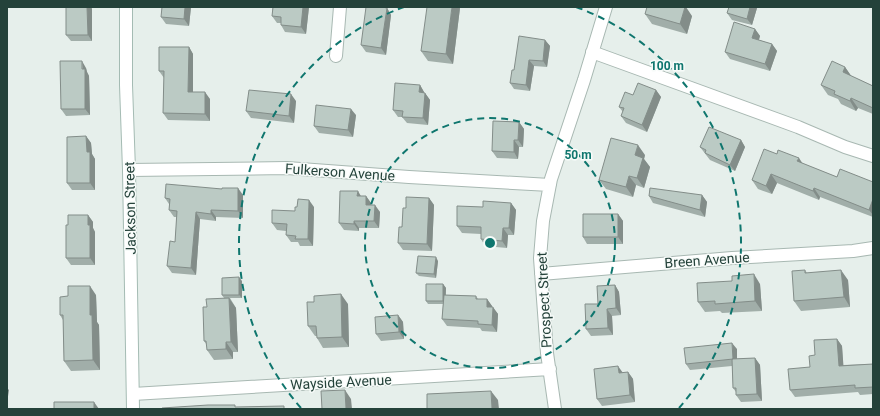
<svg xmlns="http://www.w3.org/2000/svg" width="880" height="416" viewBox="0 0 880 416" font-family="Roboto,sans-serif">
  <rect width="100%" height="100%" fill="#e6efeb"/>
  <g fill="none" stroke-linecap="round" stroke-linejoin="round">
    <g stroke="#a8b8b2" stroke-width="14">
      <path id="minor" d="M592,52L798,127L845,147L873,156
        M336,56L340,7
        M129,170L287,168L409,177L550,185
        M541,274L732,258L853,251L873,248
        M133,394L550,369
        M555,409L547,353L543,299L540,258L543,221L551,179L584,80L606,7"/>
    </g>
    <g stroke="#a4bbb3" stroke-width="14">
      <path id="secondary" d="M126,7V85L129,170L133,409"/>
    </g>
    <use href="#minor" stroke="#fff" stroke-width="12"/>
    <use href="#secondary" stroke="#fff" stroke-width="12"/>
  </g>
  <path fill="#a1aea9" d="M66,7H91L92,9V41H71L66,35Z
    M191,7L189,26L166,24L161,17Z
    M273,7H309L306,34L285,32L281,25V23H277L272,16Z
    M387,8L391,15L386,55L366,52L361,45Z
    M460,8L453,64L428,61L421,51Z
    M757,8L752,25L732,20L727,13Z
    M645,14L692,16L687,34L652,24Z
    M755,29L760,36L759,40L772,44L777,51L770,71L730,59L725,52Z
    M545,40L550,46L547,67L534,66L530,91L514,89L510,83L514,70Z
    M189,47L193,54V92L210,99V121L168,120L163,113L164,78L159,71Z
    M845,67L851,76L873,86V114L858,108L856,111L841,104L838,99L828,95L821,85Z
    M86,68L87,72L89,76L90,115L66,116L61,109Z
    M420,85L424,92V93H425L430,100L428,125L407,123L402,117H398L393,110Z
    M656,90L661,97L647,132L626,123L621,116L623,112L619,107Z
    M296,101L294,123L251,118L246,111Z
    M356,115L353,137L319,133L314,126Z
    M519,122L524,129L523,147H519L518,159L497,158L492,151Z
    M86,136L91,143L92,154L95,159V190H72L67,183Z
    M741,140L745,147L735,171L710,160L700,147Z
    M777,154L837,177L873,182V217L820,197L819,200L777,183L772,194L758,189L752,180Z
    M645,155L644,159L650,167L644,188L636,185L633,197L606,189L599,180Z
    M243,195V218L216,217V221L200,219L196,275L172,273L167,266L175,242L177,217H174L169,210V204L165,198Z
    M702,195L707,202L705,217L653,203L649,196Z
    M361,196H366L371,203V205L380,212L379,228H359V231L344,230L339,223Z
    M429,198L434,205L432,251L403,250L398,243L406,208Z
    M511,203L516,210L514,235H508L507,248L485,246L481,239V234L462,233L457,226L483,207Z
    M314,207L313,246H300L298,242H291L286,235V231L277,230L272,223L295,211Z
    M618,214L623,221V244H587L583,237Z
    M88,215L93,222V228L95,232V265H71L66,258L68,225Z
    M438,261L436,278L419,276L416,273Z
    M805,270L807,273L848,280L850,307L801,311L794,301Z
    M242,281V298H230L236,308L238,352H233V359L214,360L207,350V345L204,341L224,298L222,295Z
    M443,284L446,288V295L476,296L478,299H487L492,306V307L498,314L497,332L482,331L480,328L447,326L442,319L443,304H428L426,301Z
    M760,284L762,311L722,313L720,311L705,312L698,302Z
    M615,285L619,292L621,315L612,316L613,335L591,336L586,329L598,304Z
    M96,295L97,322L99,325L100,370L71,371L64,361L63,320L60,315Z
    M348,304L349,347L323,348L317,338V336H315L308,326Z
    M398,315L403,322L404,339L381,341L376,334Z
    M837,339L842,346L843,365L873,364V394L860,395L858,392L795,397L790,390L810,367L815,355Z
    M737,349V359L755,358L760,365L762,401L741,402L736,395V392L733,388L732,366L690,370L686,364Z
    M628,372L633,379L635,402L602,406L597,399L623,373Z"/>
  <path fill="#838d89" d="M87,7H91L92,9V41L88,35Z
    M185,7H191L189,26L184,19Z
    M303,7H309L306,34L301,27Z
    M452,7H459L460,8L453,64L446,54Z
    M685,7H686L692,16L687,34L680,24Z
    M750,7L757,8L752,25L747,19Z
    M387,8L391,15L386,55L381,48Z
    M755,29L760,36L757,45L752,38Z
    M545,40L550,46L547,67L543,61Z
    M772,44L777,51L770,71L765,64Z
    M189,47L193,54V99L188,92Z
    M529,60L534,66L530,91L526,85Z
    M82,61L86,68L87,72L89,76L90,115L85,109Z
    M845,67L852,77L843,72Z
    M420,85L424,92V99L419,92Z
    M656,90L661,97L647,132L642,125Z
    M205,92L210,99V121L205,114Z
    M425,93L430,100L428,125L423,118Z
    M291,94L296,101L294,123L289,116Z
    M851,98L858,108L856,111L850,101Z
    M351,109L356,115L353,137L348,130Z
    M519,122L524,129L523,147L518,140Z
    M86,136L91,143L92,154L95,159V190L90,183L87,152Z
    M514,140L519,147L518,159L514,152Z
    M741,140L745,147L735,171L730,165Z
    M638,145L645,155L644,159L650,167L644,188L637,178L635,155Z
    M799,158L805,167L797,161Z
    M771,174L777,183L772,194L766,186Z
    M629,176L636,185L633,197L626,187Z
    M238,188L243,195V218L238,211Z
    M814,188L820,197L819,200L813,191Z
    M358,191L362,198L357,196Z
    M702,195L707,202L705,217L700,210Z
    M366,196L371,203V212L366,205Z
    M429,198L434,205L432,251L427,244Z
    M873,199V215L869,210Z
    M309,200L314,207L313,246L308,239Z
    M511,203L516,210L514,235L509,228Z
    M375,205L380,212L379,228L374,221Z
    M211,210L216,217V221L211,214Z
    M196,212L200,219L196,275L191,268Z
    M618,214L623,221V244L618,237Z
    M88,215L93,222V228L95,232V265L90,258L88,225Z
    M354,221L359,228V231L354,224Z
    M503,228L508,235L507,248L502,241Z
    M436,257L438,261L436,278L434,274Z
    M841,270L848,280L850,307L844,297Z
    M754,274L760,284L762,311L755,301Z
    M239,277L242,281V298L239,295Z
    M443,284L446,288L445,304L443,301Z
    M615,285L619,292L621,315L616,308Z
    M90,286L96,295L97,322L99,325L100,370L93,360L90,315Z
    M341,294L348,304L349,347L342,337Z
    M229,298L236,308L238,352L231,342Z
    M487,299L492,306V314L487,307Z
    M493,307L498,314L497,332L492,325Z
    M607,309L612,316L613,335L608,328Z
    M398,315L403,322L404,339L399,332Z
    M837,339L842,346L844,373L839,366Z
    M226,342L233,352V359L226,349Z
    M732,343L737,349V365L733,359Z
    M755,358L760,365L762,401L757,394Z
    M618,366L623,373H619Z
    M628,372L633,379L635,402L630,395Z
    M7,388L9,390L7,403Z
    M345,390L351,399L352,409H346Z
    M491,391L498,400L499,409H492Z
    M94,402L99,409H94Z"/>
  <path fill="#bbcac4" stroke="#838d89" d="M66,7H87L88,35H66Z
    M162,7H185L184,19L161,17Z
    M273,7H303L301,27L281,25V17L272,16Z
    M366,7H382L387,8L381,48L361,45Z
    M427,7H452L446,54L421,51Z
    M647,7H685L680,24L645,14Z
    M729,7H750L747,19L727,13Z
    M734,22L755,29L752,38L772,44L765,64L725,52Z
    M519,36L545,40L543,61L529,60L526,85L510,83L512,70H514Z
    M159,47H189L188,92H205V114L163,113L164,71H159Z
    M60,61H82V69H85V109H61Z
    M832,61L845,67L843,72L873,86V108L851,98L850,101L834,94L835,91L821,85Z
    M395,83L420,85L419,92L425,93L423,118L402,117L403,111L393,110Z
    M638,83L656,90L642,125L621,116L624,108L619,107L625,92L633,95Z
    M249,90L291,94L289,116L246,111Z
    M316,105L351,109L348,130L314,126Z
    M493,121L519,122L518,140H514V152L492,151Z
    M709,127L741,140L730,165L705,153L706,150L700,147Z
    M86,136L87,152H90V183H67V137Z
    M611,138L638,145L635,155L643,158L637,178L629,176L626,187L599,180Z
    M764,149L777,154L778,150L799,158L797,161L837,177L840,169L873,182V199L869,210L814,188L813,191L771,174L766,186L752,180Z
    M166,184L222,189V188H238V211L211,210V214L196,212L191,268L167,266L170,241L175,242L177,211L169,210L170,199L165,198Z
    M650,188L702,195L700,210L649,196Z
    M340,191H358L357,196H366V205H375L374,221H354V224L339,223Z
    M406,197L429,198L427,244L398,243L399,227H402L403,208H406Z
    M298,199L309,200L308,239H295L296,236L286,235L287,224L272,223V210L295,211V207H297Z
    M483,201L511,203L509,228H503L502,241L481,239V227L457,226V206L483,207Z
    M583,214H618V237H583Z
    M68,215H88V225H90V258H66V225H68Z
    M418,256L436,257L434,274L416,273Z
    M805,270V273L841,270L844,297L794,301L792,271Z
    M754,274L755,301L715,304V301L698,302L697,283L732,281V276Z
    M239,277V295H222V278Z
    M426,284H443V301H426Z
    M615,285L616,308L607,309L608,328L586,329L585,304H598L597,286Z
    M68,286H90V315H92L93,360L64,361L63,315H60V297L68,296Z
    M341,294L342,337L317,338L316,326H308L307,302H314V296Z
    M444,295L476,296V299H487V307H493L492,325L478,324V321L442,319Z
    M229,298L231,342H226V349L207,350L206,341H204L203,307H207L206,299Z
    M398,315L399,332L376,334L375,317Z
    M837,339L839,366L873,364V387L855,388V385L790,390L788,369L810,367L809,356L815,355L814,340Z
    M732,343L733,359L686,364L684,348Z
    M755,358L757,394L736,395V388H733L732,359Z
    M618,366L619,373L628,372L630,395L597,399L594,369Z
    M345,390L346,409H322L321,391Z
    M491,391L492,409H422H427V394Z
    M54,402H94V409H54Z
    M208,405H235V407L284,406V409H162V408Z"/>
  <g fill="none" stroke="#0f766e" stroke-width="2" stroke-dasharray="7 5">
    <circle cx="490" cy="243" r="125"/>
    <path d="M301 408A251 251 0 0 1 404 7M576 7A251 251 0 0 1 679 408"/>
  </g>
  <g text-anchor="middle" dominant-baseline="central" stroke-width="3" stroke-linejoin="round" paint-order="stroke">
    <g font-size="14" fill="#24423a" stroke="#f7fbf9">
      <text transform="translate(340 172) rotate(4)">Fulkerson Avenue</text>
      <text transform="translate(130 208) rotate(-91)">Jackson Street</text>
      <text transform="translate(707 260) rotate(-4)">Breen Avenue</text>
      <text transform="translate(544 300) rotate(-93)">Prospect Street</text>
      <text transform="translate(341 382) rotate(-3)">Wayside Avenue</text>
    </g>
  </g>
  <circle cx="490" cy="243" r="6" fill="#0f766e" stroke="#f7fbf9" stroke-width="2"/>
  <g font-size="12" text-anchor="middle" font-weight="bold" fill="#0f766e" stroke="#f7fbf9" stroke-width="3" stroke-linejoin="round" paint-order="stroke">
    <text x="667" y="70">100 m</text>
    <text x="578" y="159">50 m</text>
  </g>
  <rect width="880" height="416" fill="none" stroke="#24423a" stroke-width="16"/>
</svg>
